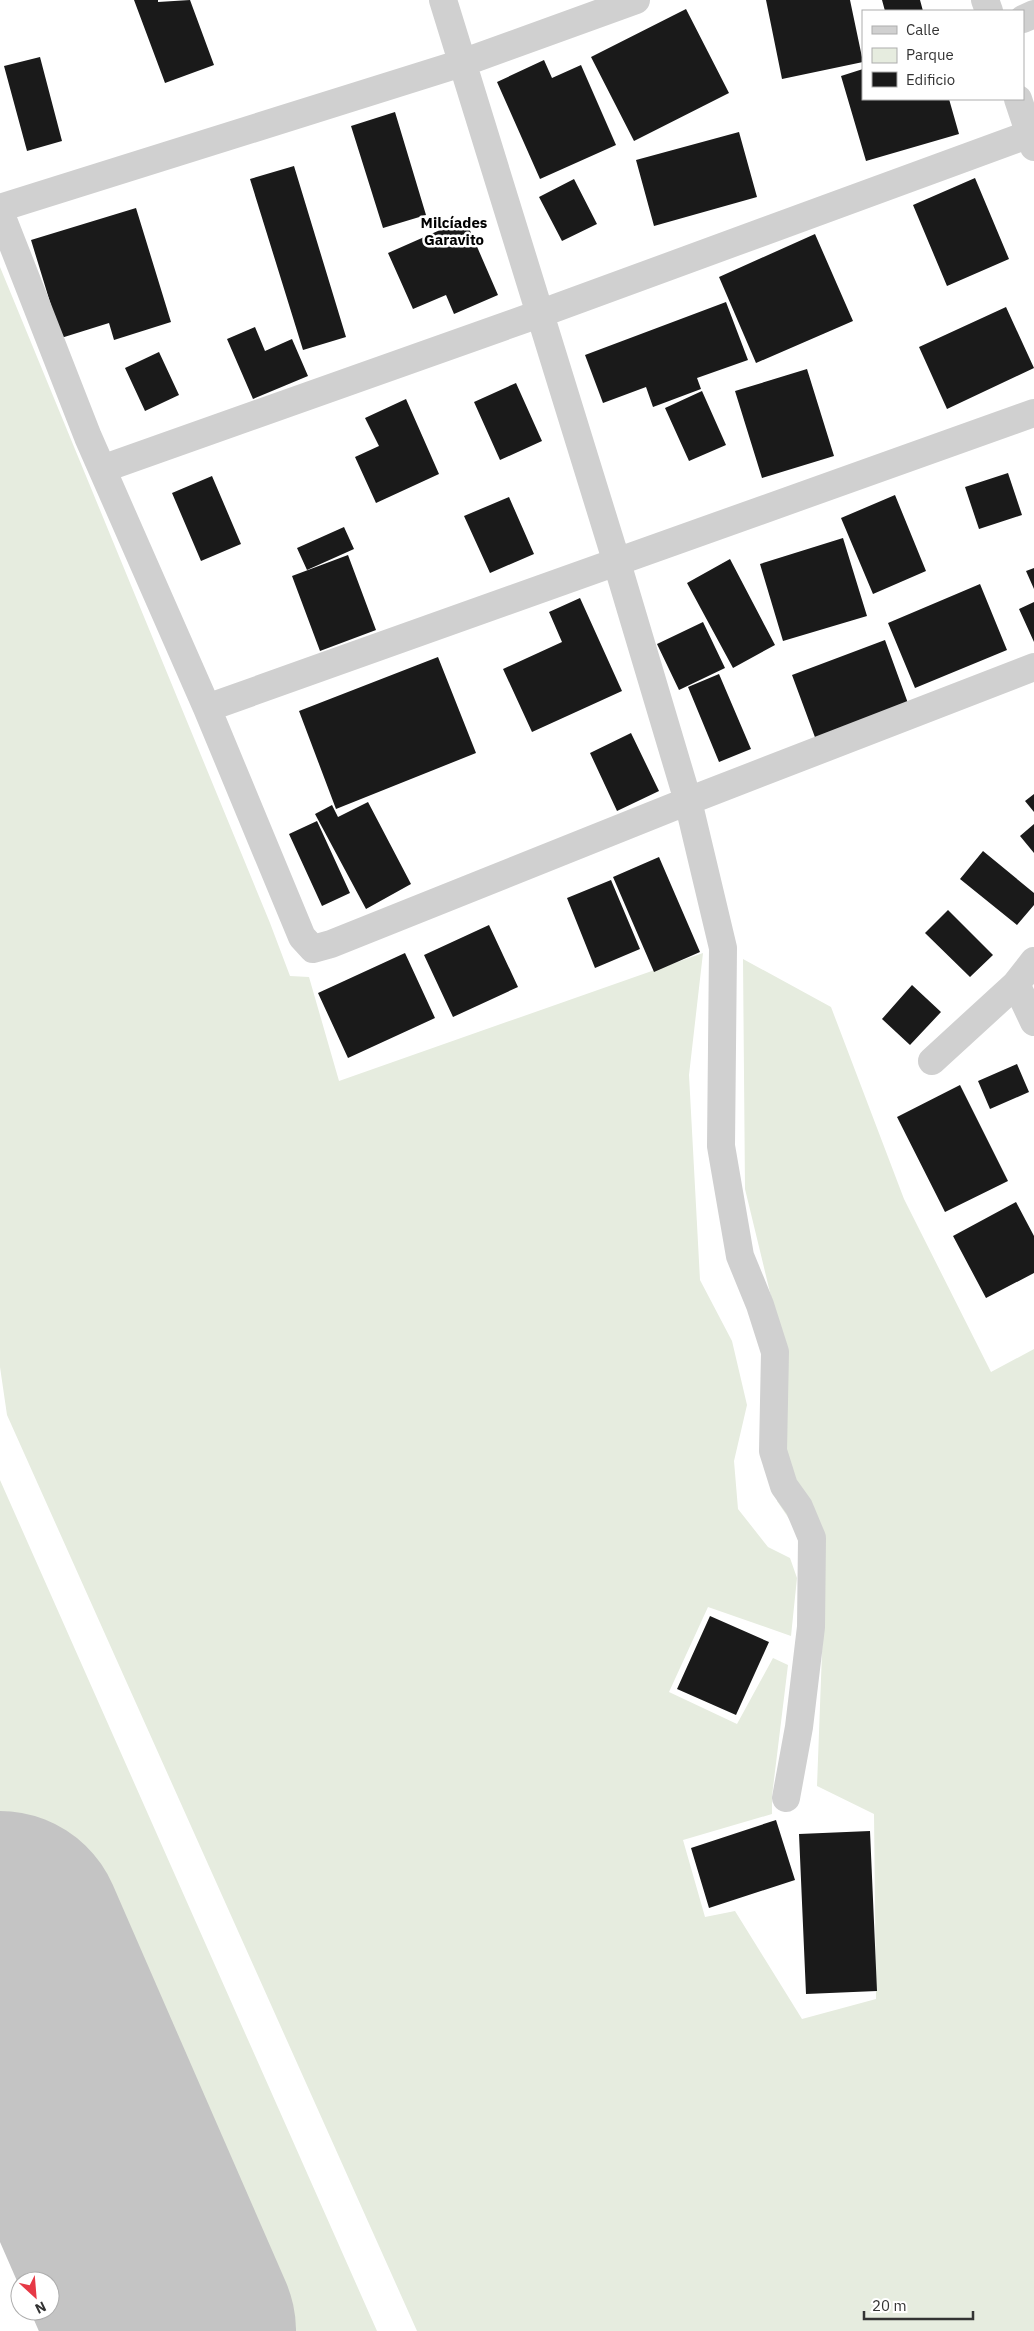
<svg xmlns="http://www.w3.org/2000/svg" width="1034" height="2331" viewBox="0 0 1034 2331" font-family="'IBM Plex Sans',sans-serif">
  <rect width="100%" height="100%" fill="#fff"/>
  <path fill="#e6ecdf" d="M0,267L270,923L290,976L309,977L339,1081L703,953L689,1075L700,1280L732,1341L747,1405L734,1461L738,1509L768,1547L790,1558L797,1578L791,1636L708,1607L669,1692L737,1724L773,1658L788,1665L772,1796V1814L683,1840L705,1917L735,1911L802,2019L876,1999L874,1814L817,1786L825,1572L777,1501L782,1342L745,1189L743,959L831,1007L904,1199L991,1372L1034,1349V2331H417L7,1415L0,1367Z
    M0,1480L377,2331H194L0,1884Z"/>
  <g fill="none" stroke-linecap="round" stroke-linejoin="round">
    <path stroke="#c4c4c4" stroke-width="246" d="M0,1934L173,2331"/>
  </g>
  <path fill="#1a1a1a" d="M134,0H158V2L190,0L214,65L165,83Z
    M766,0H850L863,62L782,79Z
    M882,0H920L923,11H885Z
    M686,9L729,93L634,141L591,57Z
    M40,57L62,141L27,151L4,66Z
    M544,60L552,78L581,65L616,145L540,179L497,82Z
    M863,69V99H949L959,134L866,161L841,76Z
    M395,112L426,215L383,228L351,126Z
    M739,132L757,197L654,226L636,160Z
    M294,166L346,337L303,350L250,179Z
    M975,178L1009,259L947,286L913,205Z
    M574,179L597,224L562,241L539,197Z
    M136,208L171,322L114,340L109,323L61,338L31,240Z
    M465,219L498,295L454,314L446,295L413,309L388,253Z
    M815,234L853,321L756,363L719,277Z
    M726,302L748,360L697,378L701,389L653,407L646,387L603,403L585,355Z
    M1006,307L1034,368L947,409L919,347Z
    M255,327L265,351L292,339L308,376L253,399L227,339Z
    M159,352L179,395L145,411L125,368Z
    M807,369L834,456L762,478L735,391Z
    M516,383L542,441L500,460L474,402Z
    M702,391L726,445L689,461L665,408Z
    M406,399L439,474L376,503L355,457L379,446L365,418Z
    M1008,473L1022,515L979,529L965,487Z
    M212,476L241,544L201,561L172,493Z
    M895,495L926,571L873,594L841,518Z
    M509,497L534,554L490,573L464,516Z
    M344,527L354,549L307,570L297,548Z
    M843,538L867,616L783,641L760,564Z
    M348,555L376,630L320,651L292,576Z
    M730,559L775,645L733,668L687,583Z
    M1034,568V589L1026,571Z
    M980,584L1007,650L915,688L888,623Z
    M580,598L622,691L532,732L503,669L562,642L549,612Z
    M1034,602V642L1019,609Z
    M703,622L725,668L679,690L657,644Z
    M885,640L909,706L816,740L792,675Z
    M438,657L476,753L336,809L299,711Z
    M719,674L751,749L719,762L688,687Z
    M631,733L659,791L617,811L590,753Z
    M1034,794V812L1025,801Z
    M368,802L411,884L366,909L315,814L332,805L338,817Z
    M317,821L350,893L322,906L289,834Z
    M1034,824V853L1020,836Z
    M983,851L1034,893V905L1017,925L960,879Z
    M659,857L700,952L654,972L613,877Z
    M611,880L640,949L595,968L567,898Z
    M948,910L993,955L970,977L925,933Z
    M489,925L518,987L453,1017L424,955Z
    M405,953L435,1018L348,1058L318,993Z
    M912,985L941,1012L910,1045L882,1019Z
    M1017,1064L1029,1092L990,1109L978,1081Z
    M960,1085L1008,1181L945,1212L897,1117Z
    M1016,1202L1034,1236V1273L986,1298L953,1236Z
    M710,1616L769,1642L736,1715L677,1689Z
    M776,1820L795,1880L709,1908L691,1848Z
    M870,1831L877,1991L806,1994L799,1834Z"/>
  <g fill="none" stroke-linecap="round" stroke-linejoin="round">
    <path stroke="#d0d0d0" stroke-width="28" d="M443,0L617,563L688,801L723,948L721,1146L740,1256L760,1305L775,1352L773,1451L784,1486L799,1507L812,1538L811,1627L799,1727L786,1798
      M985,0L989,11
      M1023,19L1034,14
      M1018,99L1034,147
      M0,208L462,63L636,0
      M0,212L88,437L207,708L302,937L313,949L331,944L688,801L1034,667
      M102,469L539,314L1030,134
      M207,708L1034,413
      M1016,984L1034,1022
      M932,1061L1016,984L1034,961"/>
  </g>
  <g text-anchor="middle" dominant-baseline="central" stroke-width="5" stroke-linejoin="round" paint-order="stroke">
    <g font-size="15" font-weight="bold" fill="#000" stroke="#fff">
      <text x="454" y="222">Milcíades<tspan x="454" dy="17">Garavito</tspan></text>
    </g>
  </g>
  <rect x="862" y="10" width="162" height="90" fill="#ffffff" stroke="#adadad"/>
  <rect x="872" y="26" width="25" height="8" fill="#d0d0d0" stroke="#adadad"/>
  <text x="906" y="35" font-size="15" fill="#333333">Calle</text>
  <rect x="872" y="48" width="25" height="15" fill="#e6ecdf" stroke="#adadad"/>
  <text x="906" y="60" font-size="15" fill="#333333">Parque</text>
  <rect x="872" y="72" width="25" height="15" fill="#1a1a1a" stroke="#adadad"/>
  <text x="906" y="85" font-size="15" fill="#333333">Edificio</text>
  <g transform="translate(35 2296) rotate(154)"><circle r="24" fill="#ffffff" stroke="#adadad"/>
  <path d="M0-4L9 19L0 12L-9 19Z" fill="#e63946"/>
  <text y="-8" font-size="14" font-weight="bold" text-anchor="middle" fill="#333333">N</text>
  </g>
  <path d="M864 2311v8h109v-8" fill="none" stroke="#333333" stroke-width="2.5"/>
  <text x="872" y="2311" font-size="15" fill="#333333" stroke="#ffffff" stroke-width="4" paint-order="stroke">20 m</text>
</svg>
